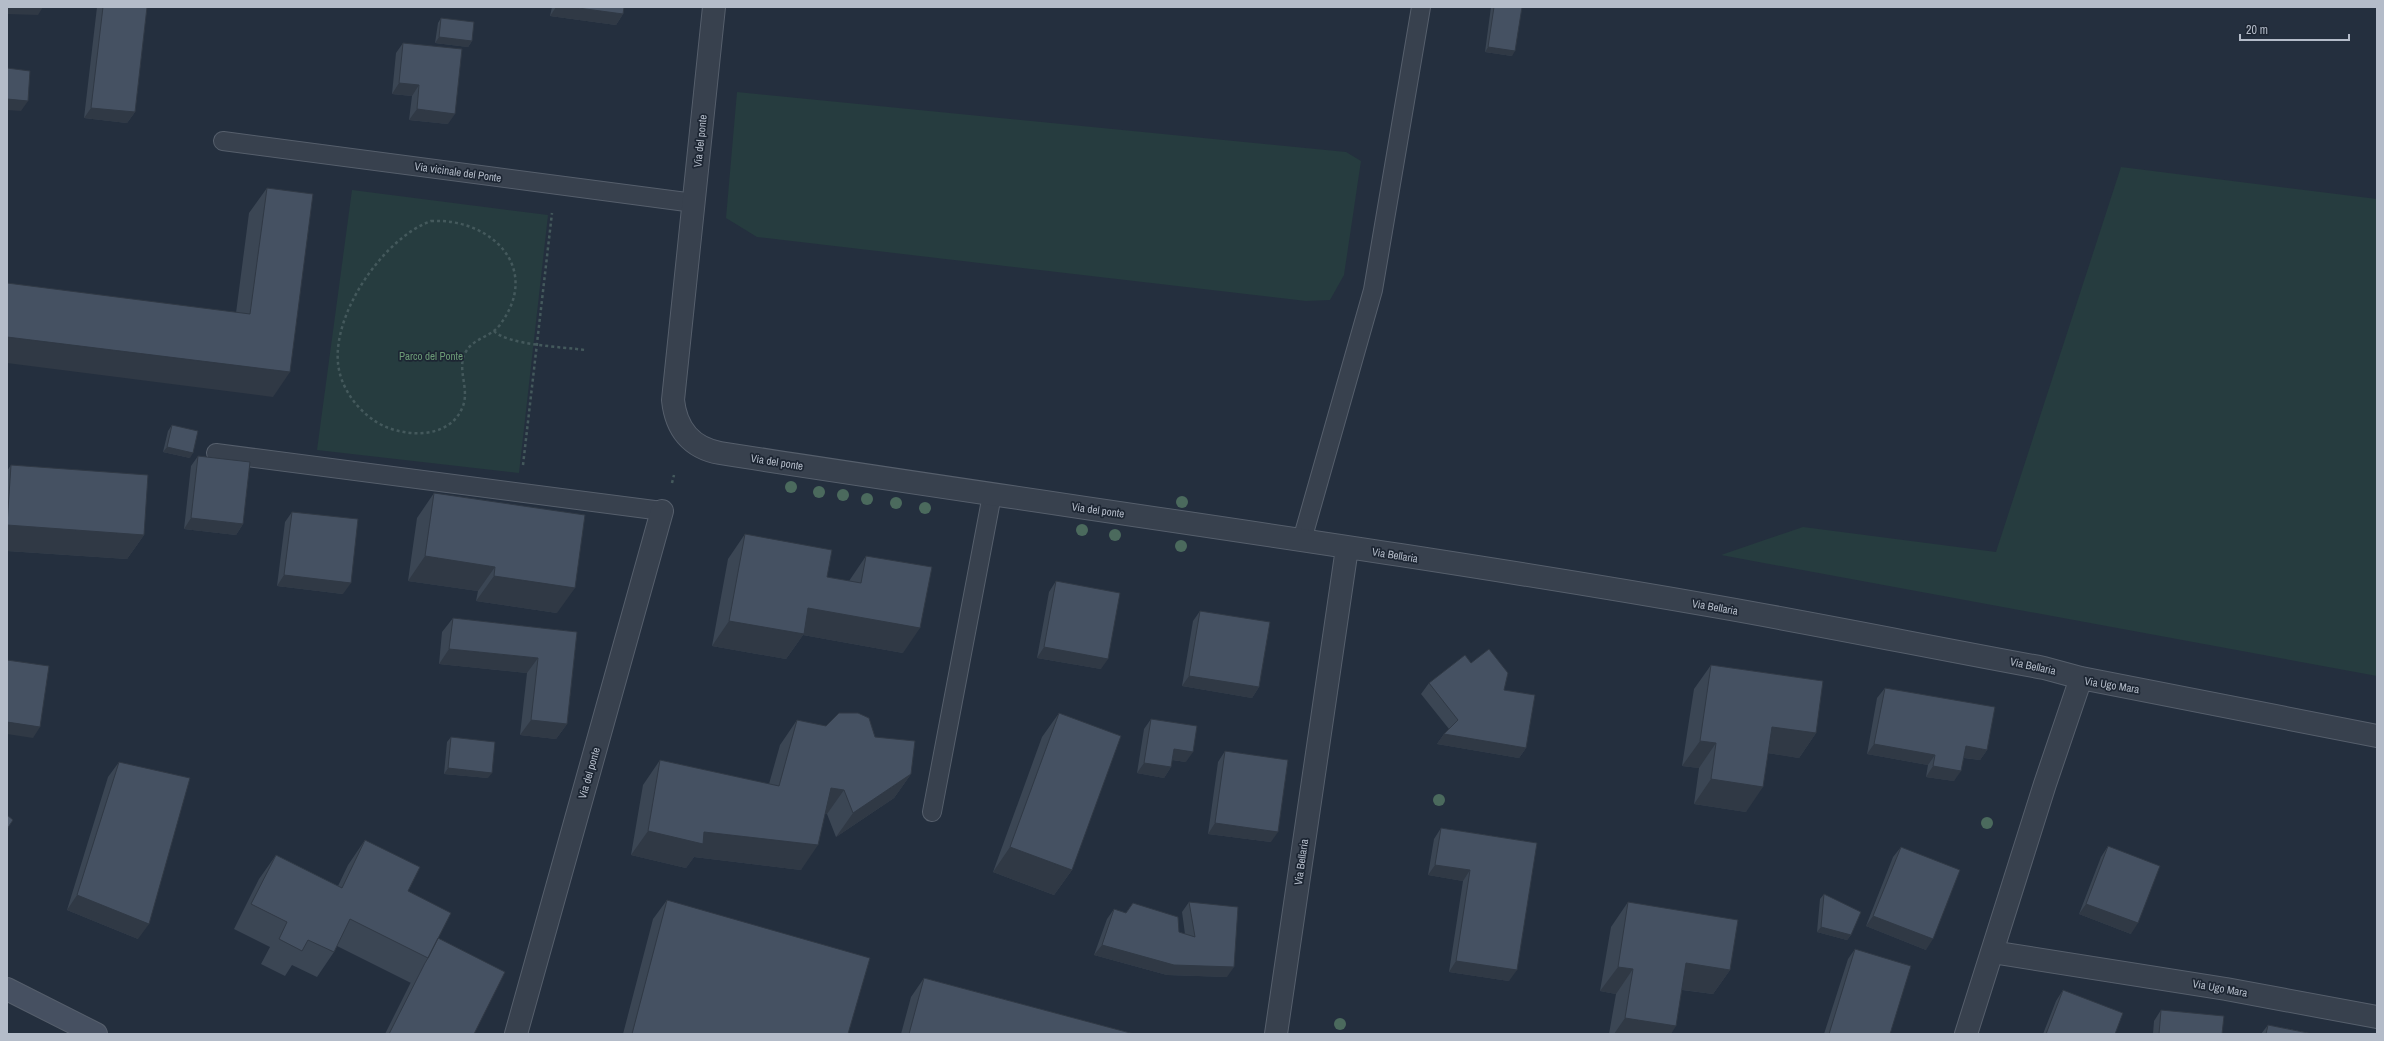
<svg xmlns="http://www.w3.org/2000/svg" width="2384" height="1041" viewBox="0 0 2384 1041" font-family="'Archivo Narrow',sans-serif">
  <rect width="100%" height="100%" fill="#242f3e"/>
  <path fill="#263c3f" d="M737,92L1346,152L1361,161L1344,275L1330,300L1306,301L757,237L726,218Z
    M2121,167L2377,199V676L1721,555L1803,527L1996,552Z
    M352,190L548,215L519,473L317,450Z"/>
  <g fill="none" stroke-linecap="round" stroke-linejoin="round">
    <g stroke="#565f6c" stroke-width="20">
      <path id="service" d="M223,141L694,203
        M216,453L662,511
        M1302,540L1373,290L1421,7
        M932,812L992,495"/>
    </g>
    <g stroke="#565f6c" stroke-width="24">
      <path id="minor" d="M714,7L673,400C676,429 691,448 720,453C1053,505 1387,549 1719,607C1827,626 1935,648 2044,668L2081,678L2377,736
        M1992,952L2226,989L2377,1017
        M516,1034L662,511
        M1276,1034L1347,548
        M1966,1034L2045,784L2081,678"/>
    </g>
    <g stroke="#565f6c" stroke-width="24">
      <path id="secondary" d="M7,989L96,1034"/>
    </g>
    <path stroke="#44595c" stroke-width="2.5" stroke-dasharray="3 3" stroke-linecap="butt" d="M431,221C492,218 543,269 499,326C490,337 475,338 467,350C455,367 470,387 463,406C450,442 397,438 372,419C354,406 340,385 338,363C333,312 384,238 431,221Z
      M494,331C507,345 564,347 585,350
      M523,465L552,213
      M672,483L674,475"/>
    <use href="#service" stroke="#38414e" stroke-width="18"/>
    <use href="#minor" stroke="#38414e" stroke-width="22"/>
    <use href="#secondary" stroke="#465061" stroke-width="22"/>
  </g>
  <g fill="#4b6a5d">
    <circle cx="791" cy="487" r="6"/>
    <circle cx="819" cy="492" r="6"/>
    <circle cx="843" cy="495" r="6"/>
    <circle cx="867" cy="499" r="6"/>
    <circle cx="1182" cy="502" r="6"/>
    <circle cx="896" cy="503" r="6"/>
    <circle cx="925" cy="508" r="6"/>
    <circle cx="1082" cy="530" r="6"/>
    <circle cx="1115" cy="535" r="6"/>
    <circle cx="1181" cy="546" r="6"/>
    <circle cx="1439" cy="800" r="6"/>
    <circle cx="1987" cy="823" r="6"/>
    <circle cx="1340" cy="1024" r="6"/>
  </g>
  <path fill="#3b4654" d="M97,7H147L135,112L127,123L84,118Z
    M552,7H624L623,14L616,25L550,16Z
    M1491,7H1522L1512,56L1485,52Z
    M441,18L472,41L468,47L435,43L438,23Z
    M403,43L448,124L409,120L412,96L392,94L396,53Z
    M267,188L273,397L236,313L249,213Z
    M172,425L190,458L163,452L168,431Z
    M198,456L243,524L236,535L184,529L191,466Z
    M11,465L144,535L127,559L7,551V471Z
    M434,493L557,613L476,601L478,591L408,581L417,518Z
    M292,512L343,594L277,586L285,522Z
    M745,534L827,577L849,581L866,556L903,653L803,635L786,659L712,646L728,559Z
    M1056,581L1101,669L1037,658L1049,592Z
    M1200,611L1259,687L1252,698L1182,686L1193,621Z
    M453,618L577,632L567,724L556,739L520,735L527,673L439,664L442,632Z
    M1471,663L1504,690L1526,748L1519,758L1437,744L1444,734L1449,729L1421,694L1429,683Z
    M1711,665L1816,733L1799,758L1768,753L1746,812L1694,804L1699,768L1682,766L1694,689Z
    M1885,688L1987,750L1980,760L1964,758L1954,781L1926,777L1928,765L1867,754L1877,698Z
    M1059,713L1072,870L1054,895L993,872L1042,737Z
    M1151,719L1186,762L1172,760L1171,767L1164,778L1137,773L1144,729Z
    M797,720L875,737L911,774L894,798L836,837L827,814H825L801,870L694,857L686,868L631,855L643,785L660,760L769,784L780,745Z
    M451,737L488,778L444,774L447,742Z
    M1225,751L1271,842L1208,834L1218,762Z
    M119,762L138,939L67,910L108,777Z
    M1441,828L1537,843L1509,981L1449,972L1463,881L1428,875L1434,839Z
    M365,840L408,891L438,938L474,1034H385L411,982V983L337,946L334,952L317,977L292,965L285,976L261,964L270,947L234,929L259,879L276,855L338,886L348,865Z
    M2108,846L2131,934L2079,914L2101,857Z
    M1901,847L1926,950L1866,926L1893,857Z
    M1824,894L1851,935L1847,940L1817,932L1820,899Z
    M667,900L848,1034H623L653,919Z
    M1189,902L1227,977L1167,975L1094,955L1107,919L1114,909L1126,913L1133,903L1179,932L1185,934L1182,912Z
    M1628,902L1730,970L1713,994L1682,990L1671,1034H1609L1616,994L1600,991L1611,927Z
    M1855,949L1890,1034H1824L1848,959Z
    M924,978L1134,1034H901L911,997Z
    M2063,990L2115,1034H2043L2056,1001Z
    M2161,1010L2222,1034H2153L2154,1021Z
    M2268,1025L2313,1034H2261Z"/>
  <path fill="#303945" d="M7,7H43L38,15L7,14Z
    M556,7H571L623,14L616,25L550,16Z
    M439,37L472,41L468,47L435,43Z
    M1488,47L1515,51L1512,56L1485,52Z
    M399,83L419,85L412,96L392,94Z
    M7,99L28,101L21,111L7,110Z
    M91,108L135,112L127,123L84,118Z
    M417,109L455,114L448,124L409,120Z
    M7,337L290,372L273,397L7,363Z
    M167,447L193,453L190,458L163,452Z
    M191,518L243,524L236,535L184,529Z
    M7,525L144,535L127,559L7,551Z
    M425,556L495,567L478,591L408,581Z
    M284,575L351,583L343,594L277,586Z
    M494,576L575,588L557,613L476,601Z
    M808,608L920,628L903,653L803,635L786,659L712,646L729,621Z
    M1044,647L1108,659L1101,669L1037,658Z
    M449,649L538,658L527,673L439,664Z
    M1189,676L1259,687L1252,698L1182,686Z
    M531,720L567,724L556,739L520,735Z
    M7,722L40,727L33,738L7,734Z
    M1772,727L1816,733L1799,758L1755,751Z
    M1444,734L1526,748L1519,758L1437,744Z
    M1700,741L1716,743L1699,768L1682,766Z
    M1874,744L1935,755L1928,765L1867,754Z
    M1966,746L1987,750L1980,760L1959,757Z
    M1174,749L1193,752L1186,762L1167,759Z
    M1144,763L1171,767L1164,778L1137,773Z
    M1933,766L1961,771L1954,781L1926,777Z
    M448,768L492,773L488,778L444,774Z
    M911,774L894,798L836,837L853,813Z
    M1711,779L1763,787L1746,812L1694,804Z
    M831,788L844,790L827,814L814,813Z
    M1215,823L1278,832L1271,842L1208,834Z
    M648,831L704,832L818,845L801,870L694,857L686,868L631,855Z
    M1010,847L1072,870L1054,895L993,872Z
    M1435,865L1470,870L1463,881L1428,875Z
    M77,895L149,924L138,939L67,910Z
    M2086,904L2138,923L2131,934L2079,914Z
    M1873,916L1933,939L1926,950L1866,926Z
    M1821,927L1851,935L1847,940L1817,932Z
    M1102,945L1234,967L1227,977L1167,975L1094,955Z
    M1456,961L1517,970L1509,981L1449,972Z
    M1686,963L1730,970L1713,994L1669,988Z
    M1618,967L1633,969L1616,994L1600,991Z
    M1625,1018L1676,1026L1671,1034H1614Z"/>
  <path fill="#455162" stroke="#303945" d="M103,7H147L135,112L91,108Z
    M571,7H624L623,14Z
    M1494,7H1522L1515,51L1488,47Z
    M441,18L474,22L472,41L439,37Z
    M403,43L462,49L455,114L417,109L419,85L399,83Z
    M7,68L30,71L28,101L7,99Z
    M267,188L313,194L290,372L7,337V283L250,314Z
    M172,425L198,431L193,453L167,447Z
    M198,456L250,462L243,524L191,518Z
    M11,465L148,475L144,535L7,525Z
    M434,493L585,515L575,588L494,576L495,567L425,556Z
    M292,512L358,519L351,583L284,575Z
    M745,534L832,550L827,577L861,583L866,556L932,567L920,628L808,608L804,634L729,621Z
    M1056,581L1120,593L1108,659L1044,647Z
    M1200,611L1270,622L1259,687L1189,676Z
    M453,618L577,632L567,724L531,720L538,658L449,649Z
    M1489,649L1508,673L1504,690L1535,695L1526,748L1444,734L1458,720L1429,683L1465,655L1471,663Z
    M7,660L49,666L40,727L7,722Z
    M1711,665L1823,681L1816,733L1772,727L1763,787L1711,779L1716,743L1700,741Z
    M1885,688L1995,707L1987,750L1966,746L1961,771L1933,766L1935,755L1874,744Z
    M839,713H858L869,718L875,737L915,741L911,774L853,813L844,790L831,788L818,845L704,832L703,844L648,831L660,760L779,786L797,720L826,726Z
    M1059,713L1121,736L1072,870L1010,847Z
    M1151,719L1197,726L1193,752L1174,749L1171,767L1144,763Z
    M451,737L495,742L492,773L448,768Z
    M1225,751L1288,760L1278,832L1215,823Z
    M119,762L190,778L149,924L77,895Z
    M7,815L13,820L7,829Z
    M1441,828L1537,843L1517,970L1456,961L1470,870L1435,865Z
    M365,840L420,867L408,891L451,913L428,958L350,919L334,952L308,940L302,951L279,939L287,922L251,904L276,855L342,888Z
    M2108,846L2160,866L2138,923L2086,904Z
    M1901,847L1960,870L1933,939L1873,916Z
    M1824,894L1861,912L1851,935L1821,927Z
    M667,900L870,958L848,1034H632Z
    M1189,902L1238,907L1234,967L1174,965L1102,945L1114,909L1126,913L1133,903L1178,917L1179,932L1195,937Z
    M1628,902L1738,920L1730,970L1686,963L1676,1026L1625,1018L1633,969L1618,967Z
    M438,938L505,972L474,1034H389L425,963L428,958Z
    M1855,949L1911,966L1890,1034H1829Z
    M924,978L1134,1034H909Z
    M2063,990L2123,1013L2115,1034H2046Z
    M2161,1010L2224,1016L2222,1034H2159Z
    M2268,1025L2313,1034H2266Z"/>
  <g text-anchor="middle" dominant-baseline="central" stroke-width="3.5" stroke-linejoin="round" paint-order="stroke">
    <g font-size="11" fill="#b4bcc9" stroke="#1d2633">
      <text transform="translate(700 141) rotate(-84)">Via del ponte</text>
      <text transform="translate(458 172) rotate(8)">Via vicinale del Ponte</text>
      <text transform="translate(777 462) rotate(9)">Via del ponte</text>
      <text transform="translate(1098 510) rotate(8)">Via del ponte</text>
      <text transform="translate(1395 555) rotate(9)">Via Bellaria</text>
      <text transform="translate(1715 607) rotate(10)">Via Bellaria</text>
      <text transform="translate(2033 666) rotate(12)">Via Bellaria</text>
      <text transform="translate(2112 685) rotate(9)">Via Ugo Mara</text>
      <text transform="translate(589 773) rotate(-74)">Via del ponte</text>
      <text transform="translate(1301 862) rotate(-82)">Via Bellaria</text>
      <text transform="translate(2220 988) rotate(10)">Via Ugo Mara</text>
    </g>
    <g font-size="11" fill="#6b9a76" stroke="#1d2633">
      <text x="431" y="356">Parco del Ponte</text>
    </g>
  </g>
  <rect width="2384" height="1041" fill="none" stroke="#b4bcc9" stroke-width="16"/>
  <path d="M2240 34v6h109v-6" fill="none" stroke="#b4bcc9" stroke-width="2"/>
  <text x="2246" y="34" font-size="12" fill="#b4bcc9" stroke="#1d2633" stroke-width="3" paint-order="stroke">20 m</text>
</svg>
